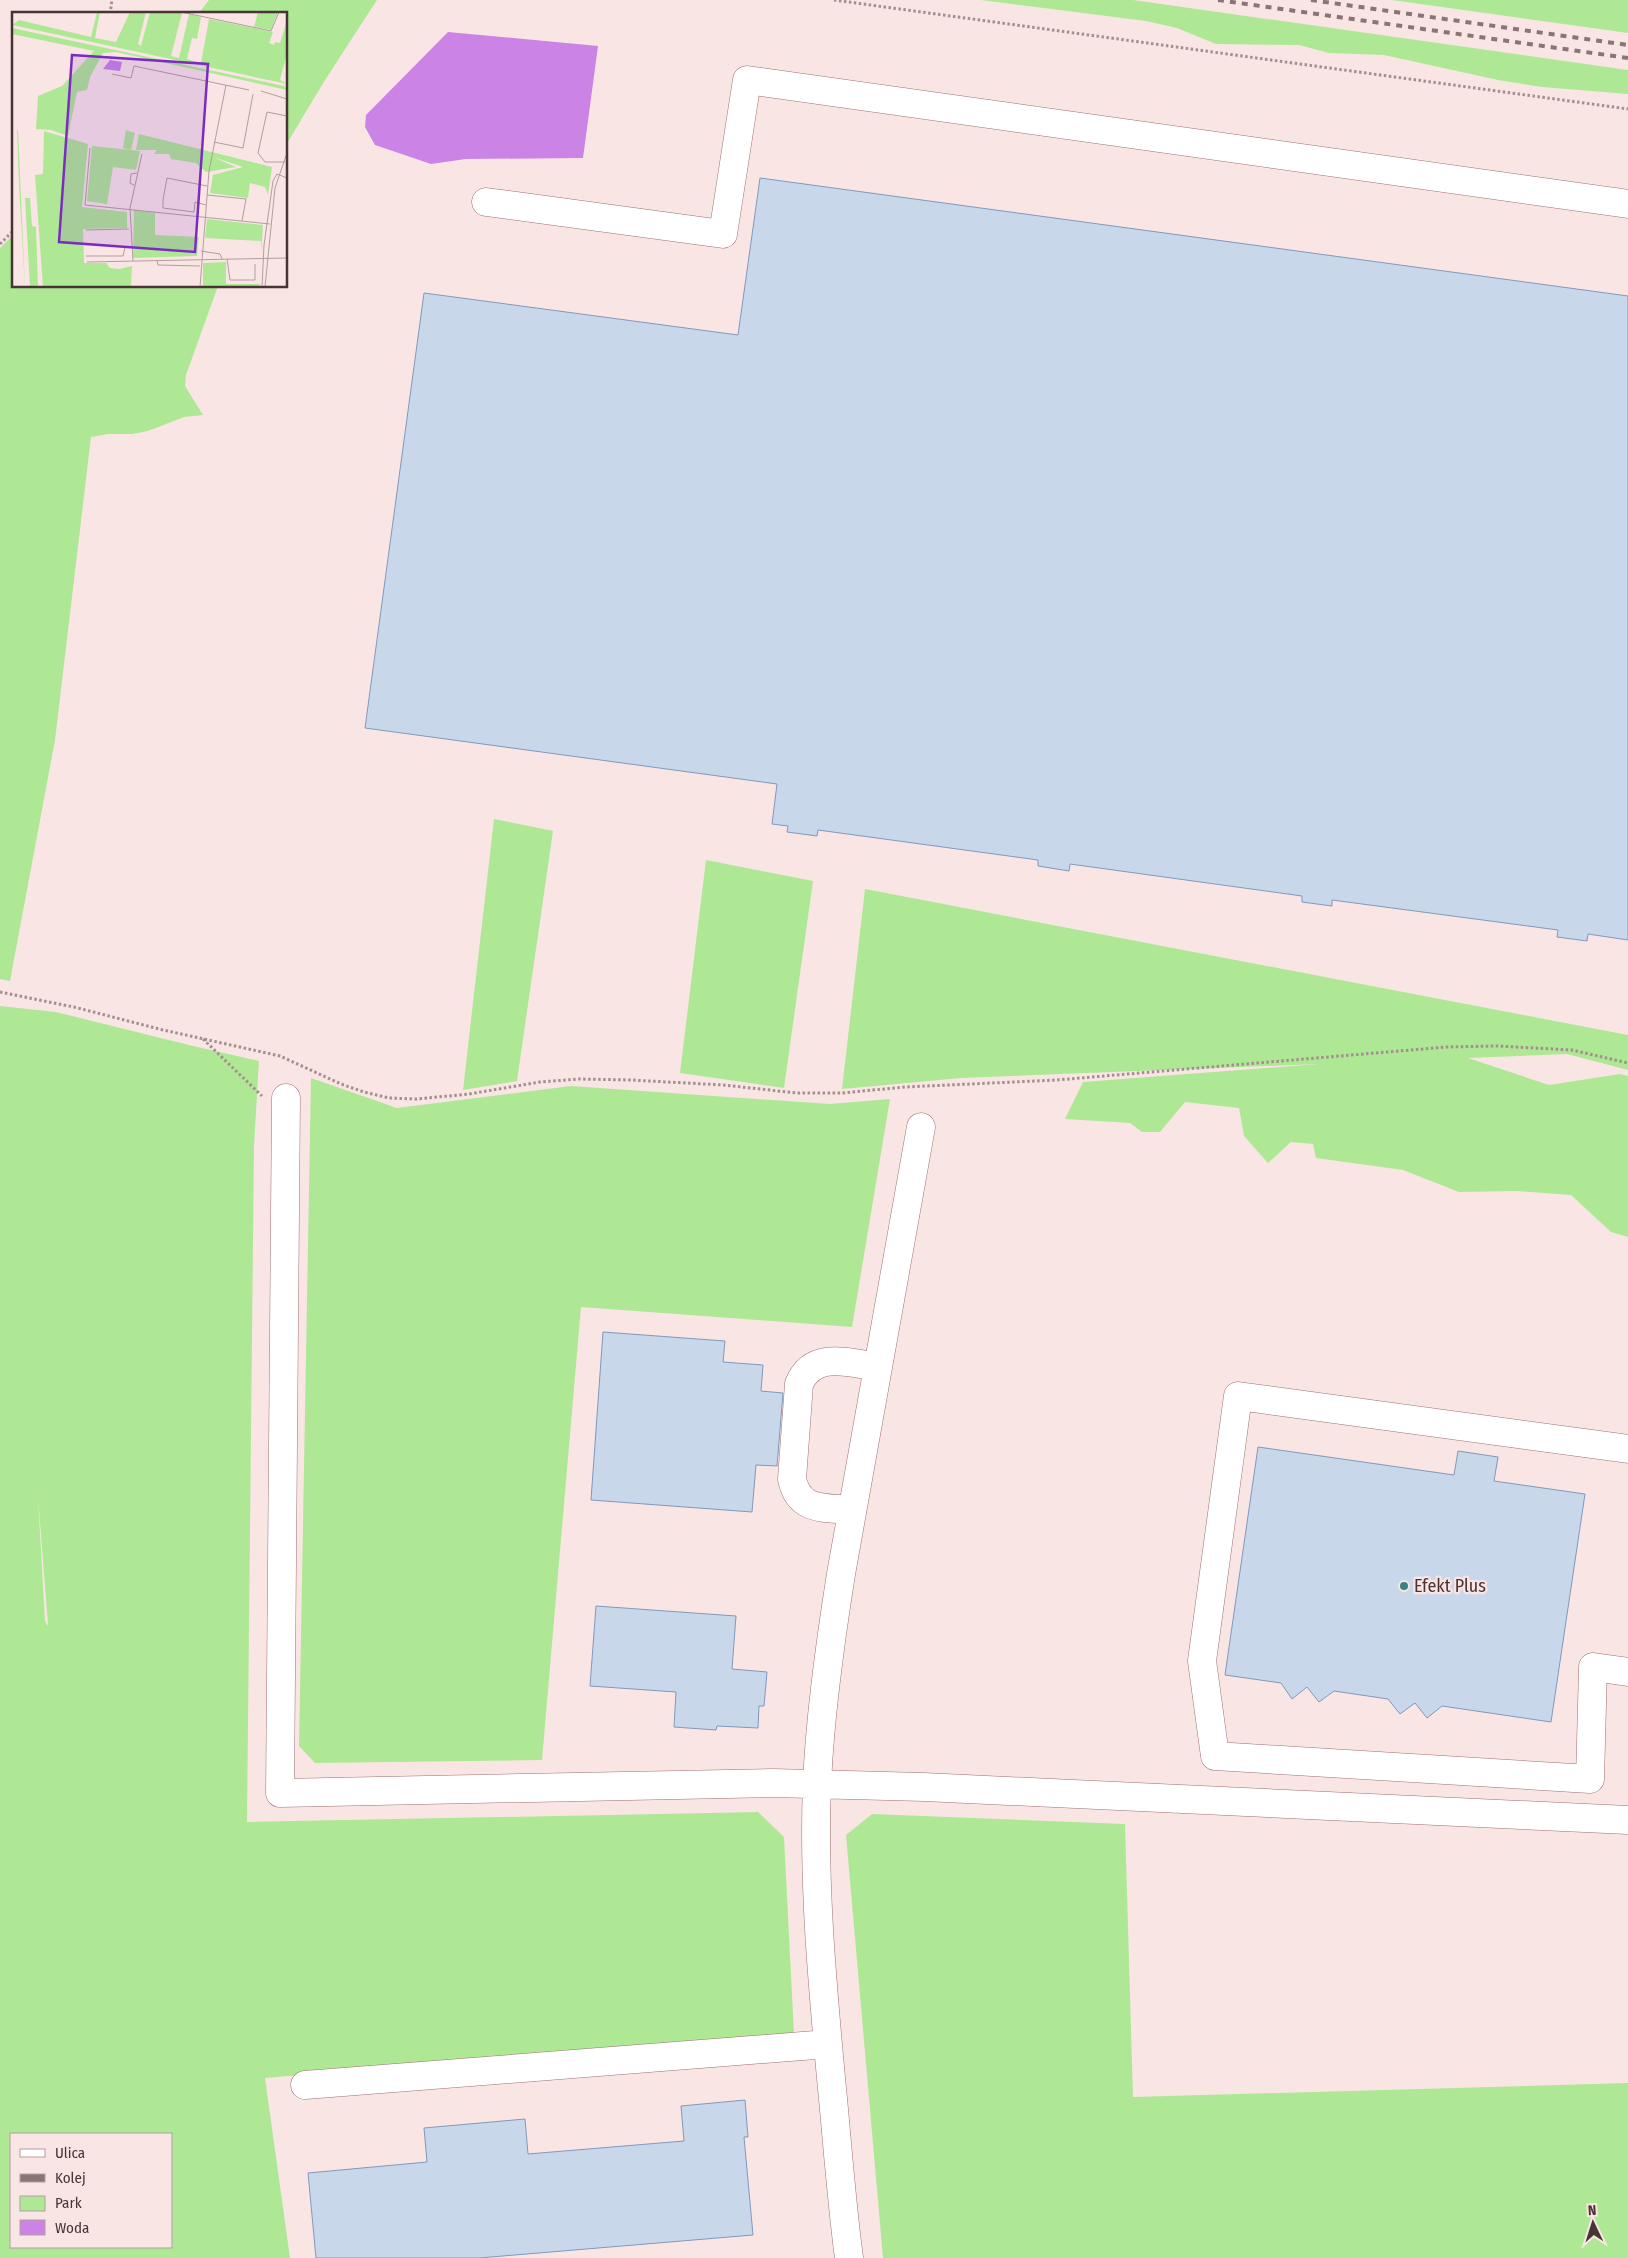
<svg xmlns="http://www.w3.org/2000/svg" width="1628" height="2258" viewBox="0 0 1628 2258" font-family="'Fira Sans Condensed',sans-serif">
  <rect width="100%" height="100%" fill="#fae5e5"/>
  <path fill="#aee895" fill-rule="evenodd" d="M209,0H377L325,80L286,145V14H198Z
    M981,0H1133L1628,70V94L1542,87L1498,80L1384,55L1329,53L1299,45L1216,44L1177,28L1146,21Z
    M1392,0H1628V33Z
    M14,234V286H218L186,375L185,386L203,415L184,417L148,431L132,434H108L91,437L55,740L10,981L0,979V248Z
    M494,819L553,831L517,1081L463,1090Z
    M706,860L813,881L784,1088L680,1073Z
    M865,889L1628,1035V1070L1567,1054L1468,1058L1549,1085L1620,1074L1628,1076V1237L1611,1232L1571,1195L1516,1191L1459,1192L1403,1170L1316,1158L1313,1144L1291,1142L1268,1163L1244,1136L1239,1108L1185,1102L1160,1132H1142L1130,1123L1065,1119L1083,1082L1319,1064L961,1078L842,1089Z
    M0,1006L56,1012L193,1046L259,1061L254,1145L247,1822L758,1812L784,1837L794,2034L265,2078L290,2258H0ZM38,1497L48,1625V1626L45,1621ZM11,2134H171V2247H11Z
    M311,1078L397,1108L571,1086L830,1104L890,1099L852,1327L581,1307L542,1760L315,1763L299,1746Z
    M872,1814L1125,1824L1133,2097L1628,2083V2258H883L846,1835Z"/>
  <path fill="#cb83e5" d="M448,32L598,46L583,158L466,159L431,164L375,145L365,127L366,115Z"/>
  <path fill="#c9d7eb" stroke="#8099bb" d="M760,178L1628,296V940L1588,934L1587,941L1557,937L1558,930L1332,900V906L1302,902V896L1070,864L1069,871L1038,866V860L818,830L817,836L787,832L788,826L772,824L777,784L365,728L424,293L738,335Z
    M603,1332L725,1341L723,1362L763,1365L761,1391L783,1393L777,1466L756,1465L752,1512L591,1500Z
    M1258,1447L1454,1475L1458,1451L1498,1457L1494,1481L1585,1494L1551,1722L1442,1706L1427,1718L1415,1703L1400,1714L1388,1699L1334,1691L1319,1702L1307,1687L1292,1699L1281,1683L1225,1675Z
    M596,1606L736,1616L732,1669L767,1672L764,1706H759L758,1728L717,1726L716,1730L674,1727L676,1692L590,1686Z
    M745,2100L748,2137H744L753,2235L479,2258H316L308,2173L427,2162L424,2128L525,2119L528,2154L684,2141L681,2106Z"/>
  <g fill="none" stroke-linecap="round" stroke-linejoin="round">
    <g stroke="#9e7173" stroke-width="29">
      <path id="minor" d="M486,202L723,234L747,80L1628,204
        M286,1098L280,1793L773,1783L924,1787L1628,1820
        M1628,1449L1238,1396L1202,1661L1215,1756L1590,1779L1593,1667L1628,1672
        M852,1510C824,1507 799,1512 792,1479L799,1384C813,1350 849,1363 878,1367
        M305,2085L828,2044
        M849,2258C841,2198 837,2138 831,2078C822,1980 813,1882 817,1784C820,1713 830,1643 841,1574L921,1127"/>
    </g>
    <path stroke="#a48f90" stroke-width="3" stroke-dasharray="2.5 2.5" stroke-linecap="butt" d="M834,0L1628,109
      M110,14L112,0
      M0,244L14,230
      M0,992L74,1007L159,1029L280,1056L341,1084L364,1092L389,1098L417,1099L469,1094L540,1082L579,1079L631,1080L723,1085L797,1093H842L905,1087L1057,1080L1446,1047L1497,1046L1572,1050L1628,1063
      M203,1039L262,1096"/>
    <use href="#minor" stroke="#fff" stroke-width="28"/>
    <path stroke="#897576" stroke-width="4" stroke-dasharray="6 6" stroke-linecap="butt" d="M1218,0L1628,58
      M1311,0L1628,45"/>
  </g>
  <circle fill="#3b8385" stroke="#fae5e5" stroke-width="2" cx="1404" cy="1586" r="5"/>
  <g text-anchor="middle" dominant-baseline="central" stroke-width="4.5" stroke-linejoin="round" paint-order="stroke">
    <g font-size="18" fill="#483435" stroke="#fae5e5" text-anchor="start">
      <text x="1414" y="1586">Efekt Plus</text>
    </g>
  </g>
  <g transform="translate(12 12)">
    <rect width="275" height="275" fill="#fae5e5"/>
    <path d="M85,0H88L83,26L104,30L118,0H134L126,32L129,34L138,0L170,1L159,44L167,46L177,2L189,5L185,27L180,26L175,47L189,51L197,7L261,20L257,31L262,33L263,30L268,31L275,8V41L268,68L275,72L0,13L7,8L79,25ZM246,0H266L259,18L242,15ZM0,16L272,74L275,78L104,40L91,41L78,65L75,78L65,80L56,124L39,118L24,117L26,84L50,74L82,39L0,22ZM5,118H6L13,275L7,174ZM114,118L123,121L119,138L111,136ZM32,119L76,132L70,195L115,200V216L71,217L72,251H94L98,256L107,257L120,254L119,275H31L23,163L31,162ZM127,122L260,155L256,183L253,175L238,171L236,186L198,181L201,163L231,155L201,145L224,155L194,160L184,151L159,147L157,142H142L145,138H124ZM80,134L128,139L124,158L101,155L95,192L75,189ZM13,186H18L20,214L24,215L26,275H18ZM122,198L143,201V223L187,225L185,244L121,246ZM195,207L251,213L249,242V229L193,226ZM214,250V272H248L247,275H191V251Z" fill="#aee895"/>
    <path d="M98,48L110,50L108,59L91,57Z" fill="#cb83e5"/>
    <path fill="none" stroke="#b39e9f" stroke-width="1" d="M169,0L259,19L267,0M100,62L119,66L122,54L237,78M249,79L275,87M202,130L231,136L241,82M78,136L73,193L258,212M273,150H253L246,141L255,100L275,104M122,173L118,171L119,162L125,161M195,183L234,187L230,209M194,193L183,190L182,200L151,196V188L155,166L195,174M74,218L117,217M189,239L208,242L210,247M74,244H111L113,235M215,247L218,268H243V252M121,249L118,196L130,142M145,249L146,253L188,254M75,250L275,246M188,275L197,159L214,73M250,275L252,233L261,169L265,162L275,166M253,275L263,176L275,141"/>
    <path fill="#7b2cbf" fill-opacity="0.15" stroke="#7b2cbf" stroke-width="2.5" d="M60,43L196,52L183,240L47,230Z"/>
    <rect width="275" height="275" fill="none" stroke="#483435" stroke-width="2.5"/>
  </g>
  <rect x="10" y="2133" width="162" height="115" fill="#fae5e5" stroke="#b39e9f"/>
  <rect x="20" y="2149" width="25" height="8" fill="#ffffff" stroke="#b39e9f"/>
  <text x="55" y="2158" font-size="15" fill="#483435">Ulica</text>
  <rect x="20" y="2174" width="25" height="8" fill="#897576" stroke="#b39e9f"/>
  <text x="55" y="2183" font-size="15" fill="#483435">Kolej</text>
  <rect x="20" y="2196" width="25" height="15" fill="#aee895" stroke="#b39e9f"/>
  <text x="55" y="2208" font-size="15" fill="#483435">Park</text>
  <rect x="20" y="2220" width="25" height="15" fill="#cb83e5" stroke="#b39e9f"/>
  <text x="55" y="2233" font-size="15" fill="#483435">Woda</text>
  <g transform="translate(1593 2223) rotate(356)" stroke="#fae5e5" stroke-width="4" paint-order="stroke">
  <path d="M0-4L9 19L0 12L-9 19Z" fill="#483435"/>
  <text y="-8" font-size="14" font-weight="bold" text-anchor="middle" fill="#483435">N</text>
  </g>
</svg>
